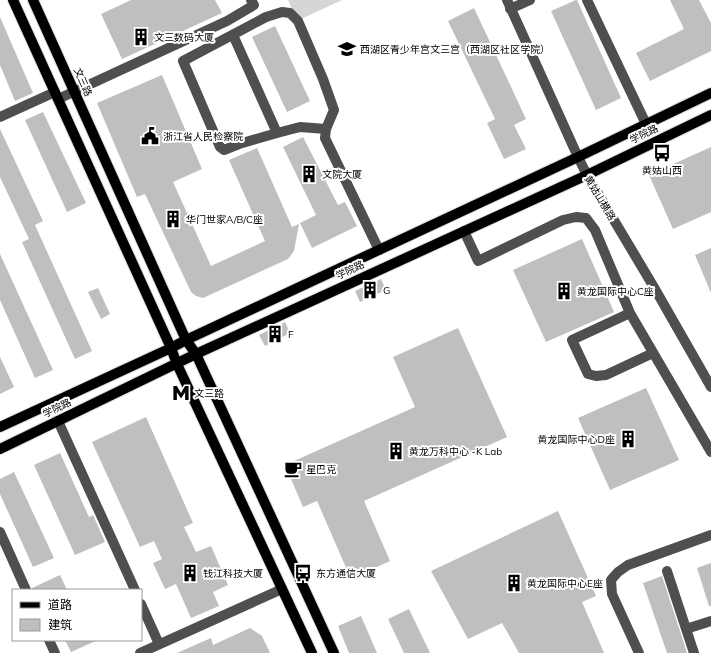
<svg xmlns="http://www.w3.org/2000/svg" width="711" height="653" viewBox="0 0 711 653" font-family="Mulish,'Noto Sans SC',sans-serif">
  <rect width="100%" height="100%" fill="#fff"/>
  <path fill="#d6d6d6" d="M288,0H342L297,21Z"/>
  <path fill="#bfbfbf" d="M131,0H215L222,13L122,59L101,14Z
    M576,0H577L621,98L596,110L551,11Z
    M670,0H699L711,23V51L650,81L636,53L684,29Z
    M474,8L526,119L514,125L526,149L504,159L487,123L495,119L448,21Z
    M0,17L33,93L15,101L0,65Z
    M275,26L310,101L287,112L252,37Z
    M162,75L202,169L173,182L211,266L265,241L229,160L257,148L292,227L299,224L294,251L288,259L203,298L196,296L191,292L145,194L137,197L97,103Z
    M43,112L86,203L67,212L25,120Z
    M0,129L43,221L35,225L92,351L75,359L22,242L29,239L0,177Z
    M303,137L338,205L345,202L357,226L312,248L300,223L316,215L283,147Z
    M711,147V212L673,229L649,175Z
    M582,239L614,312L546,342L513,270Z
    M711,248V293L695,255Z
    M0,254L53,370L35,378L0,300Z
    M381,279L386,290L360,302L355,291Z
    M98,288L110,314L101,319L88,292Z
    M285,322L290,333L265,346L259,335Z
    M458,328L507,437L364,501L390,561L351,579L317,501L303,507L285,465L415,407L393,357Z
    M0,357L14,387L0,394Z
    M646,388L679,460L610,490L578,418Z
    M146,417L193,523L184,527L196,552L211,546L228,585L213,592L219,606L191,618L176,584L165,589L153,563L162,559L154,541L140,547L92,442Z
    M60,453L89,517L93,515L105,542L75,555L34,465Z
    M14,472L54,558L33,567L0,494V479Z
    M558,511L596,596L582,602L604,653H519L502,623L468,639L431,571Z
    M711,563V606H709L697,568Z
    M60,575L67,590H32V588Z
    M662,576L680,631L687,653H667L643,583Z
    M409,609L430,653H404L388,619Z
    M361,616L377,653H349L338,626Z
    M250,628L262,636L270,653H177L211,638L213,645Z
    M65,640H98L71,652Z"/>
  <g fill="none" stroke-linecap="round" stroke-linejoin="round">
    <g stroke="#dbdbdb" stroke-width="12">
      <path id="major" d="M13,0L171,348L177,364L312,653
        M33,0L186,340L196,354L334,653
        M0,427L171,348L186,340L578,157L711,93
        M0,449L196,354L587,175L711,115"/>
    </g>
    <path stroke="#4f4f4f" stroke-width="10" d="M507,0L578,157L587,175L655,289L711,387
      M587,0L646,124
      M510,9L530,0
      M233,35L277,133
      M58,99L227,21L254,5L251,0
      M0,117L55,92
      M326,129L300,127L277,133L239,144L224,150L220,147L183,61L266,17L282,12L290,13L298,21L323,79L334,110L326,129L325,138L379,250
      M464,231L478,261L563,220L576,217L586,218L595,230L630,313L711,452
      M630,313L572,340L588,374L596,376L606,375L653,353
      M58,421L135,590
      M0,532L26,590
      M667,571L694,653
      M141,604L159,644
      M686,629L711,621
      M49,640L55,653
      M140,653L282,589
      M639,653L612,594L611,580L618,572L628,565L711,535"/>
    <use href="#major" stroke="#000" stroke-width="10"/>
  </g>
  <defs>
    <g id="building-bare" transform="scale(1.38)"><path d="M-4-6H4V6H1V3H-1V6H-4ZM-2.5-4.3h1.7v1.8h-1.7ZM.8-4.3h1.7v1.8H.8ZM-2.5-1h1.7V.8h-1.7ZM.8-1h1.7V.8H.8Z" fill="#000" stroke="#fff" stroke-width="2.5" paint-order="stroke"/></g>
    <g id="school-bare" transform="scale(1.38)"><path d="M0-5L7-2L0 1L-7-2ZM-4 1L0 2.5L4 1V4Q0 6-4 4Z" fill="#000" stroke="#fff" stroke-width="2.5" paint-order="stroke"/></g>
    <g id="civic-bare" transform="scale(1.38)"><path d="M-.6-6.5H3V-4.5H.6V-3L4-1V1h2V6H-6V1h2V-1L-.6-3ZM-1.2 2.5V6h2.4V2.5Z" fill="#000" stroke="#fff" stroke-width="2.5" paint-order="stroke"/></g>
    <g id="bus-bare" transform="scale(1.38)"><path d="M-5-6H5V4H4V6H2V4H-2V6H-4V4H-5ZM-3.5-4V0h7V-4ZM-3.5 1.2v1.5H-2V1.2ZM2 1.2v1.5H3.5V1.2Z" fill="#000" stroke="#fff" stroke-width="2.5" paint-order="stroke"/></g>
    <g id="metro-bare" transform="scale(1.38)"><path d="M-5.5 5V-5H-3L0 0L3-5H5.5V5H3V-.5L0 4L-3-.5V5Z" fill="#000" stroke="#fff" stroke-width="2.5" paint-order="stroke"/></g>
    <g id="cafe-bare" transform="scale(1.38)"><path d="M-5.5-4.5H6V0H3Q3 3.5 0 3.5H-2.5Q-5.5 3.5-5.5 0ZM3-3.2v2h1.7v-2ZM-6 4.5H4V6H-6Z" fill="#000" stroke="#fff" stroke-width="2.5" paint-order="stroke"/></g>
  </defs>
  <g fill-rule="evenodd">
    <use href="#building-bare" x="141" y="37"/>
    <use href="#school-bare" x="347" y="49"/>
    <use href="#civic-bare" x="150" y="136"/>
    <use href="#bus-bare" x="662" y="153"/>
    <use href="#building-bare" x="309" y="174"/>
    <use href="#building-bare" x="173" y="219"/>
    <use href="#building-bare" x="370" y="290"/>
    <use href="#building-bare" x="564" y="291"/>
    <use href="#building-bare" x="275" y="334"/>
    <use href="#metro-bare" x="181" y="393"/>
    <use href="#building-bare" x="628" y="439"/>
    <use href="#building-bare" x="396" y="451"/>
    <use href="#cafe-bare" x="293" y="469"/>
    <use href="#building-bare" x="190" y="573"/>
    <use href="#bus-bare" x="303" y="573"/>
    <use href="#building-bare" x="514" y="583"/>
  </g>
  <g text-anchor="middle" dominant-baseline="central" stroke-width="4" stroke-linejoin="round" paint-order="stroke">
    <g font-size="10" fill="#000" stroke="#fff" text-anchor="start">
      <text x="154" y="37">文三数码大厦</text>
      <text x="360" y="49">西湖区青少年宫文三宫（西湖区社区学院）</text>
      <text x="163" y="136">浙江省人民检察院</text>
      <text x="662" y="170" text-anchor="middle">黄姑山西</text>
      <text x="322" y="174">文院大厦</text>
      <text x="186" y="219">华门世家A/B/C座</text>
      <text x="383" y="290">G</text>
      <text x="577" y="291">黄龙国际中心C座</text>
      <text x="288" y="334">F</text>
      <text x="194" y="393">文三路</text>
      <text x="615" y="439" text-anchor="end">黄龙国际中心D座</text>
      <text x="409" y="451">黄龙万科中心 -K Lab</text>
      <text x="306" y="469">星巴克</text>
      <text x="203" y="573">钱江科技大厦</text>
      <text x="316" y="573">东方通信大厦</text>
      <text x="527" y="583">黄龙国际中心E座</text>
    </g>
    <g font-size="10" fill="#000" stroke="#fff">
      <text transform="translate(83 82) rotate(66)">文三路</text>
      <text transform="translate(644 134) rotate(-26)">学院路</text>
      <text transform="translate(600 198) rotate(59)">黄姑山横路</text>
      <text transform="translate(350 270) rotate(-25)">学院路</text>
      <text transform="translate(57 408) rotate(-26)">学院路</text>
    </g>
  </g>
  <rect x="12" y="589" width="130" height="52" fill="#ffffff" stroke="#999999"/>
  <rect x="20" y="602" width="20" height="6" fill="#000000" stroke="#999999"/>
  <text x="48" y="609" font-size="12" fill="#000000">道路</text>
  <rect x="20" y="619" width="20" height="12" fill="#bfbfbf" stroke="#999999"/>
  <text x="48" y="629" font-size="12" fill="#000000">建筑</text>
</svg>
